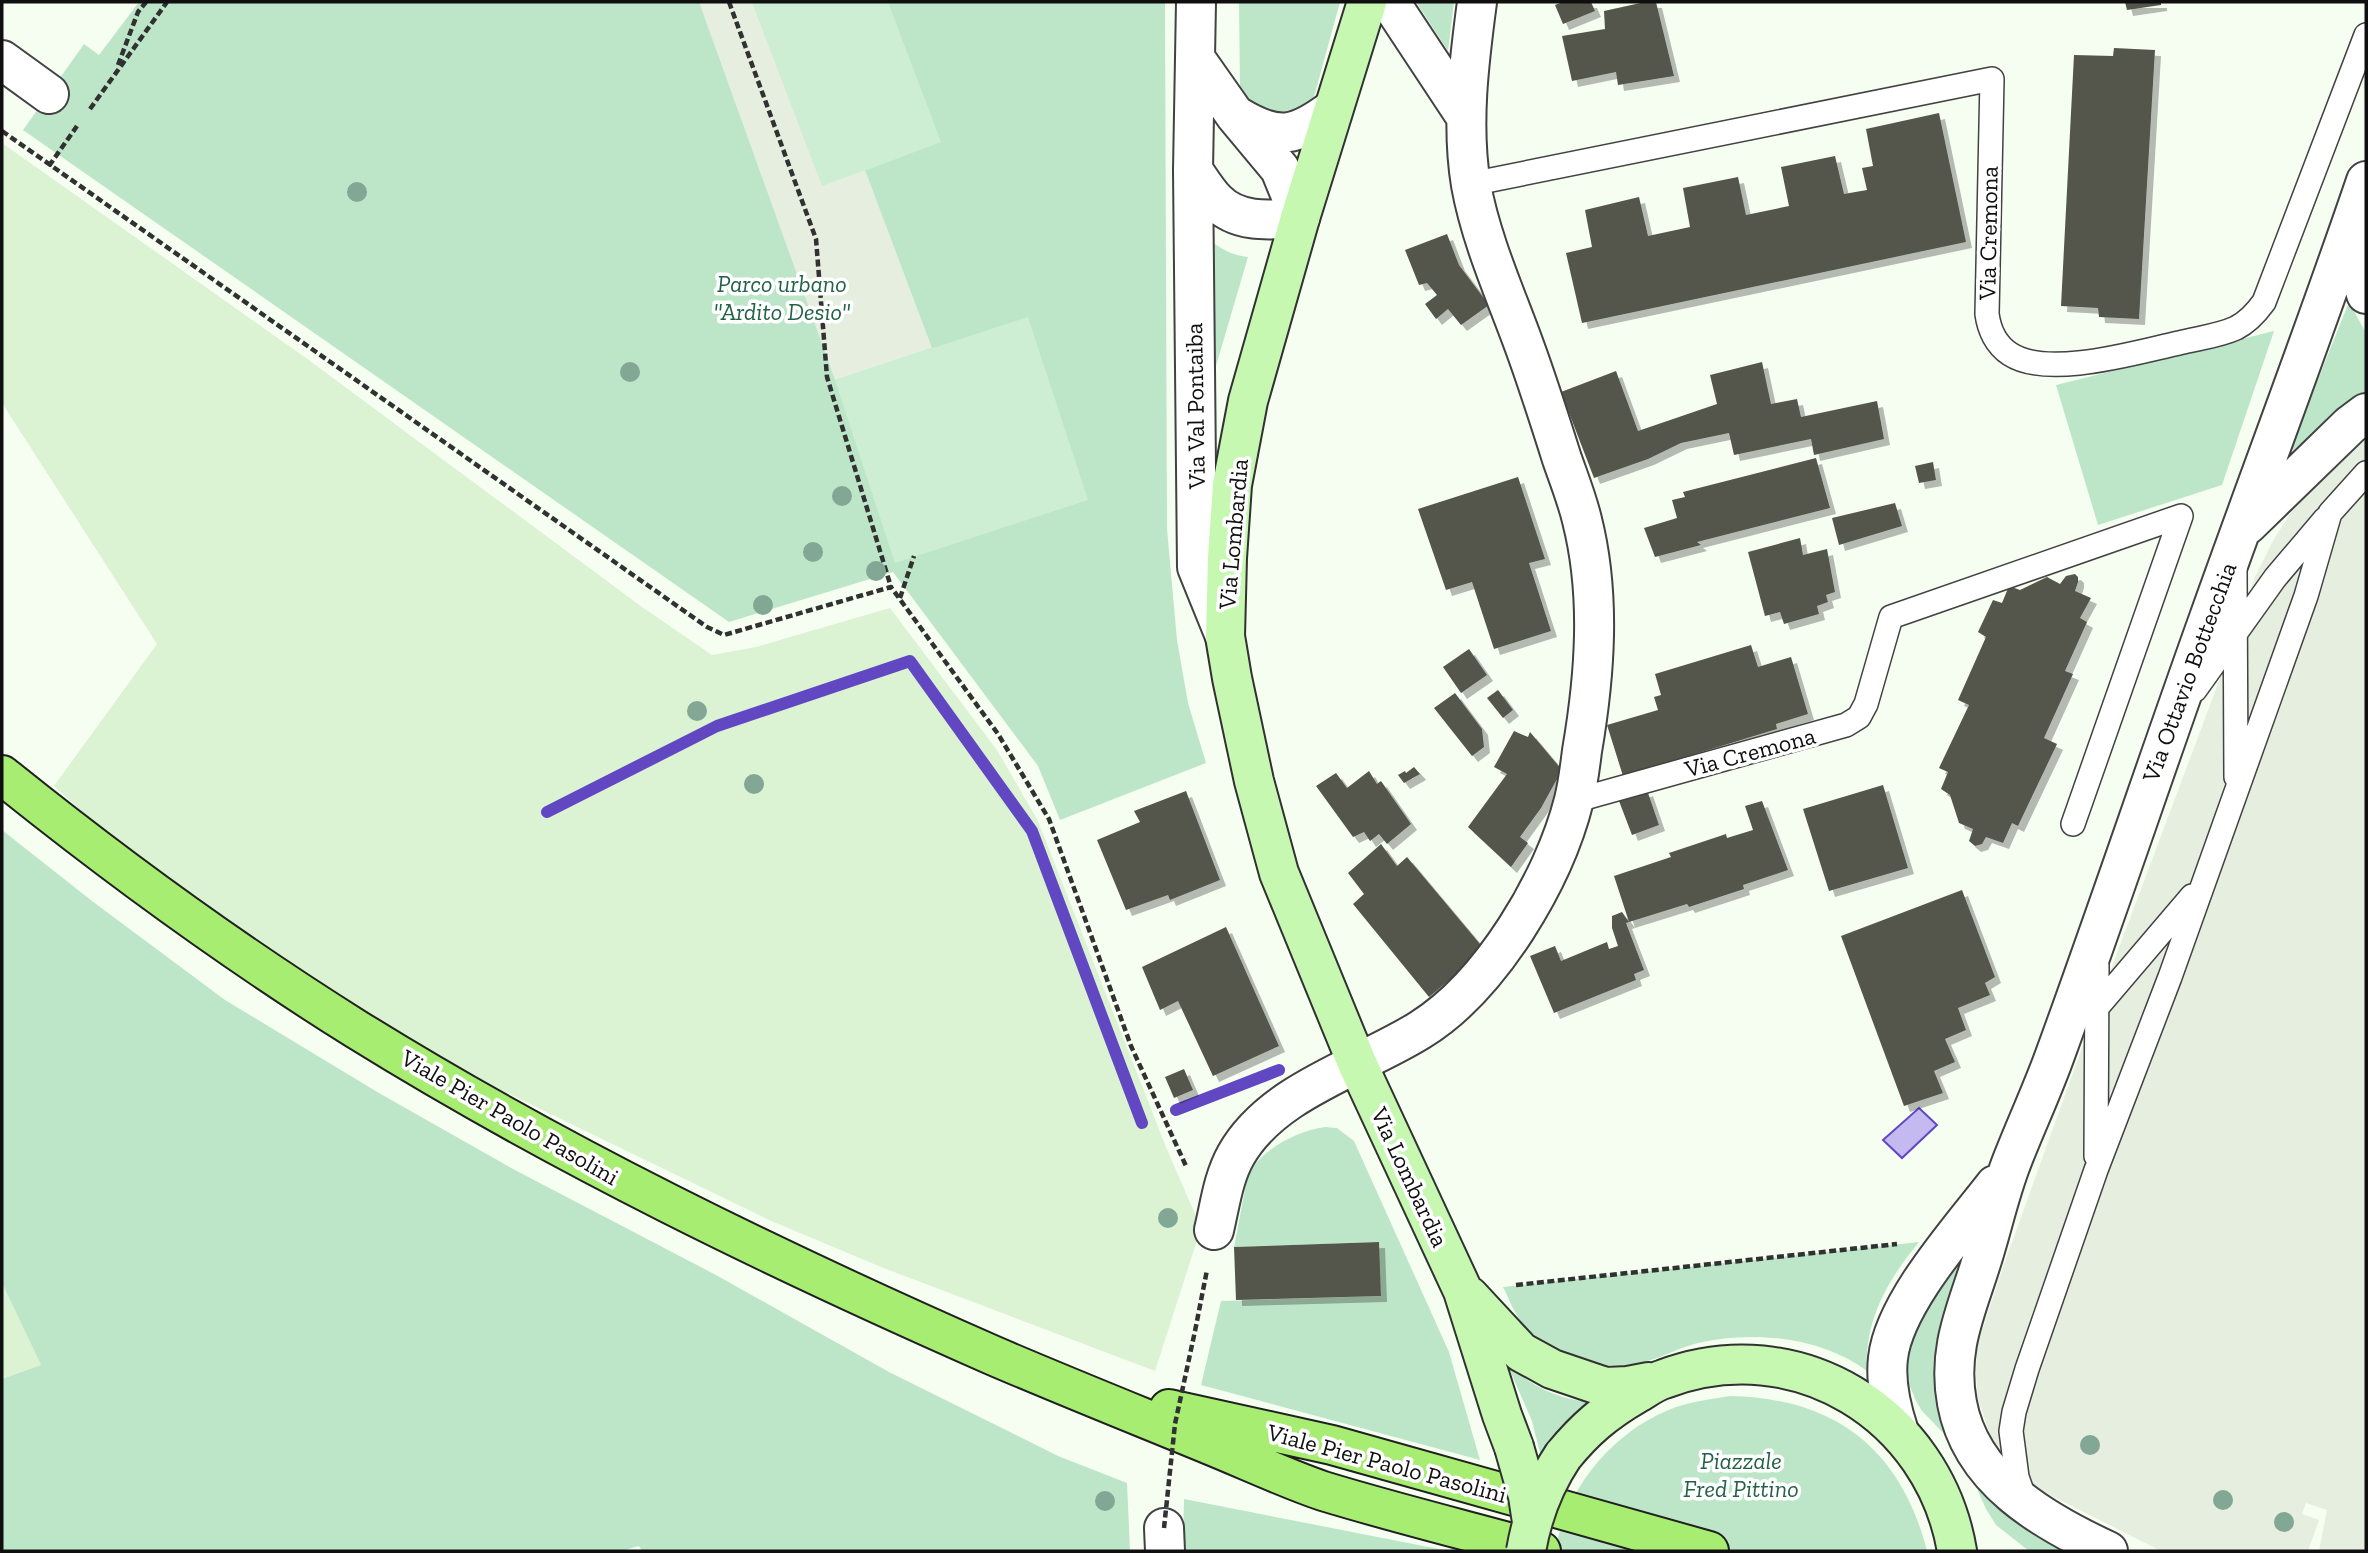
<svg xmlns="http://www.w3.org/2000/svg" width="2368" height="1553" viewBox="0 0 2368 1553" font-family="'Zilla Slab',serif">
  <defs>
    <filter id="shadow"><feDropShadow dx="6" dy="6" stdDeviation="0" flood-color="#0004"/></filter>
  </defs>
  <rect width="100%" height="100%" fill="#f6fef1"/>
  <path fill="#dbf2d3" d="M2,143L306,358L642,607L712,655L756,647L890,608L997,750L1038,821L1166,1147L1201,1228L1155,1371L881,1267L769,1220L499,1089L355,1007L121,847L54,786L157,644L2,403Z
    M2,1283L41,1365L2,1379Z"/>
  <path fill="#bde6c9" d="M139,2H1165L1167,529L1177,640L1188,703L1206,763L1060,820L1038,766L893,572L729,622L23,130L84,44L99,55Z
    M1239,2H1340L1314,97L1307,110L1261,118L1240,90Z
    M1416,2H1454L1448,51Z
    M1207,238C1221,249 1231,255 1248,257L1206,400Z
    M2349,302L2366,333V396L2324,425L2288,454Z
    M2274,331L2222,485L2098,525L2056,385Z
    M2,830L92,901L225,1000L379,1093L513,1169L716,1275L889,1372L1058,1456L1127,1483L1130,1551H642L639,1546L621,1551H2V1379L41,1365L2,1283Z
    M1325,1127L1337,1128L1354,1141L1449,1352L1480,1460L1201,1385L1221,1301L1381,1296L1378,1242L1234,1247L1248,1174C1263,1149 1296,1131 1325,1127Z
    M1919,1242C1888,1280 1864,1320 1867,1371C1821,1337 1753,1330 1698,1343C1677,1348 1659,1360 1638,1363C1597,1371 1549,1358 1523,1324C1514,1313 1509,1299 1503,1287Z
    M1953,1262L1968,1268L1944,1398L2072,1551H2029L1996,1525L1986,1509L1965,1462L1951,1441L1922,1411L1916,1401L1909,1384L1906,1361L1908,1340Z
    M1507,1364C1532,1386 1556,1399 1589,1402C1566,1418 1554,1437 1542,1461L1532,1421Z
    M1730,1396C1835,1398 1901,1449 1927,1551H1555C1566,1487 1615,1429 1676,1407C1694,1401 1712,1399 1730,1396Z
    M1184,1499L1449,1551H1183Z"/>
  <path fill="#ceeed3" d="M752,2H888L941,142L822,187Z
    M1028,317L1088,500L895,563L835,380Z"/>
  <path fill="#e6eee0" d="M699,2H752L822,186L865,170L932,348L835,380Z
    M2366,439V1551H2319L2327,1510L2306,1503L2302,1514L2319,1520L2308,1551H2161L2030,1485L1995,1449L1978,1399L1976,1373L1977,1346L2002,1270L2096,1009L2237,633L2255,577L2274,539L2292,511L2339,461Z"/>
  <path fill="#c4baf1" stroke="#6147c2" stroke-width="2" d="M1919,1108L1937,1125L1902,1158L1883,1140Z"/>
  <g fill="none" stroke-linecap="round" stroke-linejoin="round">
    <path stroke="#6147c2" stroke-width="12" d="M547,812L717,726L910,661L1032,831L1142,1123
      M1176,1110L1279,1070"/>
  </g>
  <path fill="#54564c" filter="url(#shadow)" d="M1563,2H1591L1595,11L1563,24L1555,5Z
    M1645,2H1656L1674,76L1618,85L1616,72L1572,81L1562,36L1605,29L1604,11Z
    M2125,2H2161V5L2127,10Z
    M2114,48L2155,50L2139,319L2099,317L2098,308L2061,306L2074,55L2113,56Z
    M1939,113L1966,242L1582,323L1566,253L1592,247L1585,210L1639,197L1648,236L1690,227L1683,188L1738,177L1746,215L1789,206L1781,167L1835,156L1844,194L1867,190L1862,168L1873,166L1866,129Z
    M1447,234L1459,265L1489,305L1461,325L1448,309L1436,319L1425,304L1437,295L1427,283L1419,285L1405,250Z
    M1762,362L1771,404L1797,399L1801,417L1877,401L1884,439L1814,455L1811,439L1734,455L1729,433L1681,443L1648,459L1594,478L1561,392L1616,371L1638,431L1717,404L1710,375Z
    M1816,458L1830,508L1697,542L1701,545L1655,557L1644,528L1677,518L1672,500L1685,497L1683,492Z
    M1933,462L1936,480L1919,483L1915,466Z
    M1518,477L1545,559L1529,563L1551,631L1494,649L1472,582L1446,590L1418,509Z
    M1895,503L1902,526L1839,545L1832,518Z
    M1800,538L1803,555L1827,549L1835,592L1826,595L1828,602L1817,606L1819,614L1784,624L1780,612L1765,616L1748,552Z
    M2075,574L2078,577V582L2075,591L2091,598L2080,618L2087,622L2065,671L2073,674L2044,738L2057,744L2018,826L2012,823L2003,843L1986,837L1982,844L1975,846L1969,841L1973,829L1959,823L1950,795L1941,789L1948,772L1939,768L1969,705L1958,700L1986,637L1978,632L1993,600L2002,603L2009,586L2020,590L2047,577L2060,584L2066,576Z
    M1751,645L1758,667L1791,657L1808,714L1776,724L1777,729L1623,776L1607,725L1658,710L1654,697L1661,695L1655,674Z
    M1469,649L1487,675L1461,693L1443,667Z
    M1498,690L1513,710L1503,718L1487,698Z
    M1455,693L1482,729L1484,747L1472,756L1434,708Z
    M1514,731L1528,737L1530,732L1562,770L1541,808L1520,837L1528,843L1511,867L1468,827L1507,774L1494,767Z
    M1414,767L1420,774L1404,783L1398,775L1405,771L1406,773Z
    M1369,771L1377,784L1381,781L1411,824L1387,844L1379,834L1370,841L1364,832L1353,837L1316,786L1336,773L1347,788Z
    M1883,785L1908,868L1829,891L1803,809Z
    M1647,790L1659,825L1632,835L1619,801Z
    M1186,791L1220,880L1170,900L1168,895L1126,910L1097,840L1140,822L1134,811Z
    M1762,801L1788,870L1743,885L1744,889L1689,907L1687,904L1629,922L1626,923L1644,970L1634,974L1636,980L1554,1013L1530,956L1555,946L1561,961L1607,942L1609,949L1618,946L1612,928V916L1622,912L1629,922L1614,876L1671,857L1669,853L1726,834L1727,838L1753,830L1745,806Z
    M1381,844L1397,866L1407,857L1485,950L1429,997L1353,904L1364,894L1348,873Z
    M1962,890L1995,977L1985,983L1990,995L1958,1008L1966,1030L1945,1039L1955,1062L1934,1071L1943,1093L1904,1106L1841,936Z
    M1226,927L1279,1046L1213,1076L1178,1001L1160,1010L1142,967Z
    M1184,1069L1193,1090L1174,1098L1165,1077Z
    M1379,1242L1381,1296L1236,1300L1234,1247Z"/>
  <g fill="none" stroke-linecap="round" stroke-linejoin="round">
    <g stroke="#424242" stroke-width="26">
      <path id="lane" d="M1471,184L1992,79L1987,314C1989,329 1996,345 2010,354C2048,379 2137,352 2179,343C2198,338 2219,336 2236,328C2248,322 2256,313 2264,302L2366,35
        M2235,570L2236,777
        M2195,690L2275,578L2325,519
        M1574,801L1846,725L1859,717L1866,704L1891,617L2181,516L2073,824
        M2094,1011L2192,896
        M2096,1156L2097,966
        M2025,1500L2017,1477L2011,1431L2014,1412L2027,1369L2096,1170L2170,977L2306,596L2330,513L2366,473"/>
    </g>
    <g stroke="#424242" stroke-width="42">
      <path id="street" d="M1196,2L1193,170L1197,567L1225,636
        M1390,2L1466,117
        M2,60L49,94
        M1237,116C1278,141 1296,137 1333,109
        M1193,170C1200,180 1207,192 1216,201C1238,224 1271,220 1300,218L1280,169L1235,115L1195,58
        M2349,232L2366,294
        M2247,525L2350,425L2366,413
        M1214,1230C1220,1205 1223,1178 1236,1155C1272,1091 1361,1067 1420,1030C1491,986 1554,880 1574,800C1578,784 1580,767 1582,751C1595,675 1601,595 1582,520C1577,499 1569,479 1562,459C1550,421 1538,383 1524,345C1505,293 1481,240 1471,185C1461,125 1469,62 1477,2
        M1899,1432C1891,1408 1885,1383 1888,1358C1894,1303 1961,1229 1995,1185
        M1164,1528L1165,1551
        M2108,1551C2043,1521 1971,1480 1957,1403C1947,1350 1966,1311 1981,1263C1992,1229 1999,1194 2012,1161C2026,1125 2042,1091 2055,1055C2108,910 2157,763 2209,618C2261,472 2316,328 2366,181"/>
    </g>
    <g stroke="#313131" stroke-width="42">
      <path id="secondary" d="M1367,2L1300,218L1248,401L1232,485L1227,558L1225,636L1232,678L1254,781L1279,873L1357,1063L1463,1291L1502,1415L1514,1447
        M1469,1296L1521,1352L1552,1369L1605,1387L1628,1386L1649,1382
        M1563,1456C1585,1429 1605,1412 1636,1394C1645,1389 1654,1382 1664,1379C1796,1329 1934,1414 1957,1551"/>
    </g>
    <g stroke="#202020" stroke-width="42">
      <path id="primary" d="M2,775C115,866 233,952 356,1029C559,1155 774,1259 992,1355C1064,1386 1137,1415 1210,1445C1247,1460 1285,1478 1323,1491C1395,1513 1469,1531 1541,1551
        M1169,1409L1332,1445L1709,1551"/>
    </g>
    <path stroke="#313131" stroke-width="4.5" stroke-dasharray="7 3.5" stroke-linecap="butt" d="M729,2L816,239L827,377L891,587
      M118,65L138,12L146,2
      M90,109L167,2
      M2,131L707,627L724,635L891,587L998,734L1049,819L1131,1046L1186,1166
      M49,166L77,126
      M900,598L914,556
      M1516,1285L1897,1244
      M1195,1331L1207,1270"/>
    <use href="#lane" stroke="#fff" stroke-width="23"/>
    <use href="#street" stroke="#fff" stroke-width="38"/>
    <use href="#secondary" stroke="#c7f8b2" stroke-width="38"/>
    <use href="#primary" stroke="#a7ed72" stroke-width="38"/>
    <g stroke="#313131" stroke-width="42" stroke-linecap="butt">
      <path id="secondary-bridge" d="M1514,1447L1528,1496L1532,1522
        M1526,1551C1532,1516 1543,1486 1563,1456"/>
    </g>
    <path stroke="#313131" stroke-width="4.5" stroke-dasharray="7 3.5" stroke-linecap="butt" d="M1164,1528L1175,1424L1195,1331"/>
    <use href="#secondary-bridge" stroke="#c7f8b2" stroke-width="38"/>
  </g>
  <g fill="#82a895">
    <circle cx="357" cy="192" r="10"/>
    <circle cx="630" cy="372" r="10"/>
    <circle cx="842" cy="496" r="10"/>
    <circle cx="813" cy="552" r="10"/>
    <circle cx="876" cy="571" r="10"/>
    <circle cx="763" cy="605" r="10"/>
    <circle cx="697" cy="711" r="10"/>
    <circle cx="754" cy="784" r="10"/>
    <circle cx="1168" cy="1218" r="10"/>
    <circle cx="2090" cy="1445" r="10"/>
    <circle cx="2223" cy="1500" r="10"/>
    <circle cx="1105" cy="1501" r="10"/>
    <circle cx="2284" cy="1522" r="10"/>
  </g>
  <g text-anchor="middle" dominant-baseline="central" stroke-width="7" stroke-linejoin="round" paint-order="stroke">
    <g font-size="24" fill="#0f0f0f" stroke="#fff">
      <text transform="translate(1988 233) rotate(-89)">Via Cremona</text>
      <text transform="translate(1195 406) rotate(-91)">Via Val Pontaiba</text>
      <text transform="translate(1233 534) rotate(-85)">Via Lombardia</text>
      <text transform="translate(2189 672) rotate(-70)">Via Ottavio Bottecchia</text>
      <text transform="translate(1750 752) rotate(-15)">Via Cremona</text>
      <text transform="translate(510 1117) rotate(30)">Viale Pier Paolo Pasolini</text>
      <text transform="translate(1410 1177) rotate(65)">Via Lombardia</text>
      <text transform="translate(1387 1463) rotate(15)">Viale Pier Paolo Pasolini</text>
    </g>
    <g font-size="24" font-style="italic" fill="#246149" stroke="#fff">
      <text x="782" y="283">Parco urbano<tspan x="782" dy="28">"Ardito Desio"</tspan></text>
      <text x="1741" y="1460">Piazzale<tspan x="1741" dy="28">Fred Pittino</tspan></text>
    </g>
  </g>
  <rect width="2368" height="1553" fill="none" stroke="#0f0f0f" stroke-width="7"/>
</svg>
